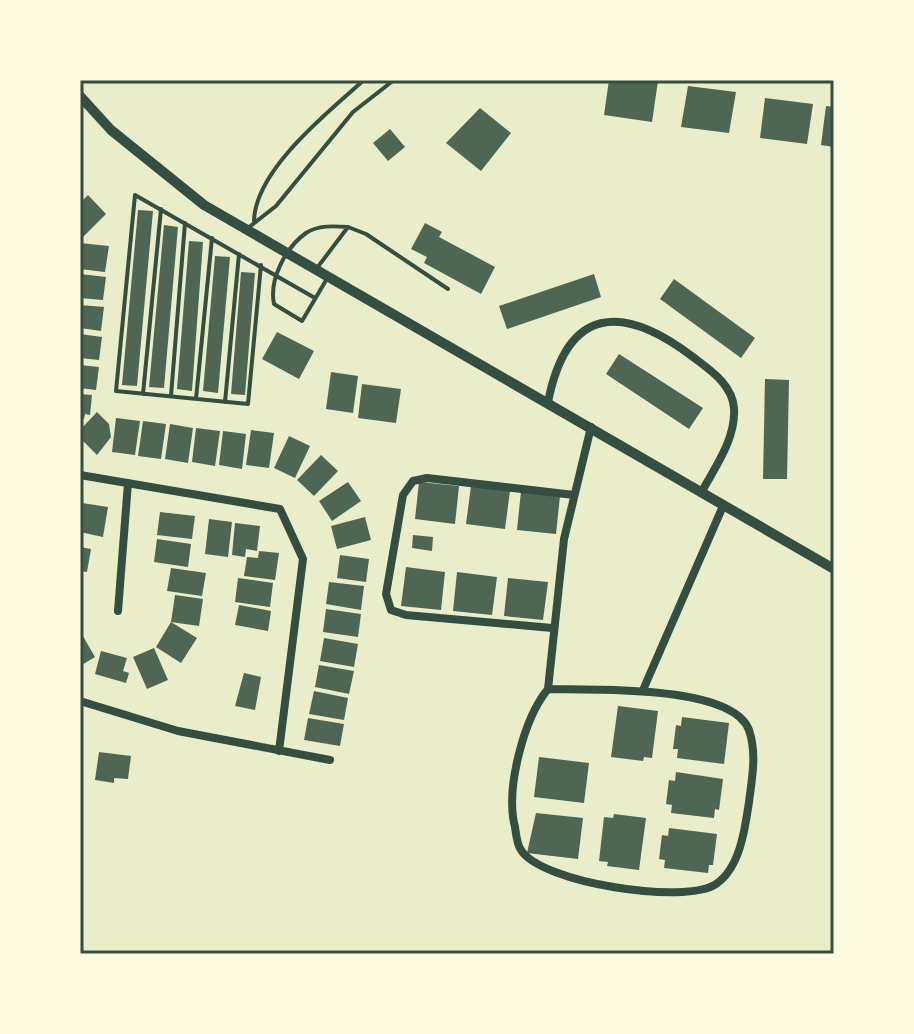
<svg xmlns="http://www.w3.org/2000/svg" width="914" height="1034" viewBox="0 0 914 1034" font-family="Inter,sans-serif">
  <rect width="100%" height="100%" fill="#e9edc9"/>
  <path fill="#4f6655" d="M609,80L658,81L652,122L604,115Z
    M688,86L736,92L729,133L681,127Z
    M765,98L813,104L807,144L760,138Z
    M826,106L834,107V147L821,145Z
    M480,108L511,133L481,171L446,143Z
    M390,129L405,147L388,161L373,143Z
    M88,195L106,214L83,237L80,233V203Z
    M138,210L153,211L137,386L122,385Z
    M425,223L442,232L439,237L495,267L481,294L424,263L427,257L411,249Z
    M164,225L178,227L164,388L149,387Z
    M189,241L203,242L192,391L177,389Z
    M80,243L109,246L105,272L80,269Z
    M215,256L230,257L218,393L203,391Z
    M241,272L255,273L245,395L231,394Z
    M80,274L106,277L103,300L80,298Z
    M594,274L601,297L507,329L499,306Z
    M674,279L755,338L741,358L660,299Z
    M80,305L104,307L101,331L80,328Z
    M277,332L314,351L299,379L262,359Z
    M80,334L102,337L99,360L80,358Z
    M619,354L703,408L689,429L606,374Z
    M80,365L99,367L96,390L80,388Z
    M331,372L358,376L353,413L326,409Z
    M765,379L789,380L787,479H763Z
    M362,384L401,389L396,423L358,418Z
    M80,394L92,395L90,415L85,414L84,419H80Z
    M97,412L109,424L111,437L97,455L80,438V430Z
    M116,418L140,421L135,455L112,452Z
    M143,421L166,424L161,459L138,456Z
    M170,424L193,428L188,463L165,459Z
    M196,428L220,431L215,466L192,462Z
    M251,430L274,433L269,468L246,465Z
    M223,431L246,434L242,469L219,465Z
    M289,436L310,446L295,478L274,468Z
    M321,455L338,471L314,496L297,480Z
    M348,482L361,501L332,521L319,501Z
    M419,482L459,486L455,524L415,519Z
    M471,486L510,491L505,529L466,524Z
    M521,491L560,496L556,534L517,530Z
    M82,503L108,507L103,537L80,532Z
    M160,512L195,516L192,539L157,535Z
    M365,517L371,540L337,549L331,526Z
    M209,519L232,522L228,557L205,554Z
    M235,523L260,526L257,551L246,549L245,557L232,555Z
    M413,535L433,537L432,551L412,548Z
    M157,539L191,544L188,567L154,562Z
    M80,547L91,549L87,572L80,571Z
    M259,551L279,553L275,580L244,576L247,557L258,558Z
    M340,555L369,559L366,582L337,578Z
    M406,567L445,572L441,610L401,606Z
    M171,568L206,573L202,596L167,591Z
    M457,572L497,577L492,615L453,611Z
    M238,578L273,583L270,607L235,602Z
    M508,578L548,582L543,620L504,616Z
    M329,582L364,586L361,610L326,604Z
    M175,595L203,599L199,626L171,622Z
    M239,605L271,611L268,631L235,625Z
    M326,609L361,614L358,637L323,632Z
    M171,622L197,638L181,663L156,647Z
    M80,631L95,657L80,666Z
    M324,638L358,644L354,667L320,661Z
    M154,648L168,680L147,689L133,657Z
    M101,651L127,658L123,671L129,673L126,683L95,674Z
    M319,665L354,671L349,694L315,687Z
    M244,673L261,677L255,710L235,706Z
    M314,691L348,698L344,720L309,714Z
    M618,706L658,711L652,758L644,757L643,761L611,757Z
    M682,717L729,723L724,764L677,758L678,749H673L676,725L681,726Z
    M308,718L344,724L340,746L304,740Z
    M99,752L131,756L128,779L114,778V783L95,780Z
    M539,757L589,763L584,803L534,797Z
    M676,772L723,779L719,810L715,809L714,818L671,813L672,805L666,804L669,780L675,781Z
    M536,813L583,818L578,859L527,853Z
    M614,814L646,818L639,870L607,866L608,862L599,861L604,817L613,818Z
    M669,828L717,834L713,865H709L708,873L664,868L665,860L659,859L662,835L668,836Z"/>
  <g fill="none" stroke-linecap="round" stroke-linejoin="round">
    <path stroke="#344e41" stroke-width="4" d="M254,221C255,170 328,112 364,80
      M248,228L276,206L353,112L394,80
      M261,265L248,404L116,391L135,195L315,298
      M317,268L348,227L366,234L448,289
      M328,277L302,321L274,304C269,280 285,248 306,233C318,225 334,226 348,227
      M143,394L161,209
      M171,396L185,223
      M196,399L212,238
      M225,402L239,254"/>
    <path stroke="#344e41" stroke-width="8" d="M548,402C567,306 622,303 693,357C710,370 732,384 734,408C736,439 715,467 701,493
      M80,475L280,509L303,559L279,751
      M118,611L128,483
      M552,628L406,615L391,610L386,594L403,495L413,481L427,478L574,495
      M548,689C590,690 732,684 749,730C757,754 752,778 749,802C745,829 740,868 716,884C686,905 541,883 521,850C517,845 516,834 515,827C505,789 524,718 548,689Z
      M548,689L564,539L591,427
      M643,690L723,506
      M80,701L178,731L330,760"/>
    <path stroke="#344e41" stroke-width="10" d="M80,96L111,130L204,205L834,569"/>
  </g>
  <rect width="914" height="1034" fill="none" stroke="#fefae0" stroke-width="164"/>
  <rect x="82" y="82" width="750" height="870" fill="none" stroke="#344e41" stroke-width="3"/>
</svg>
